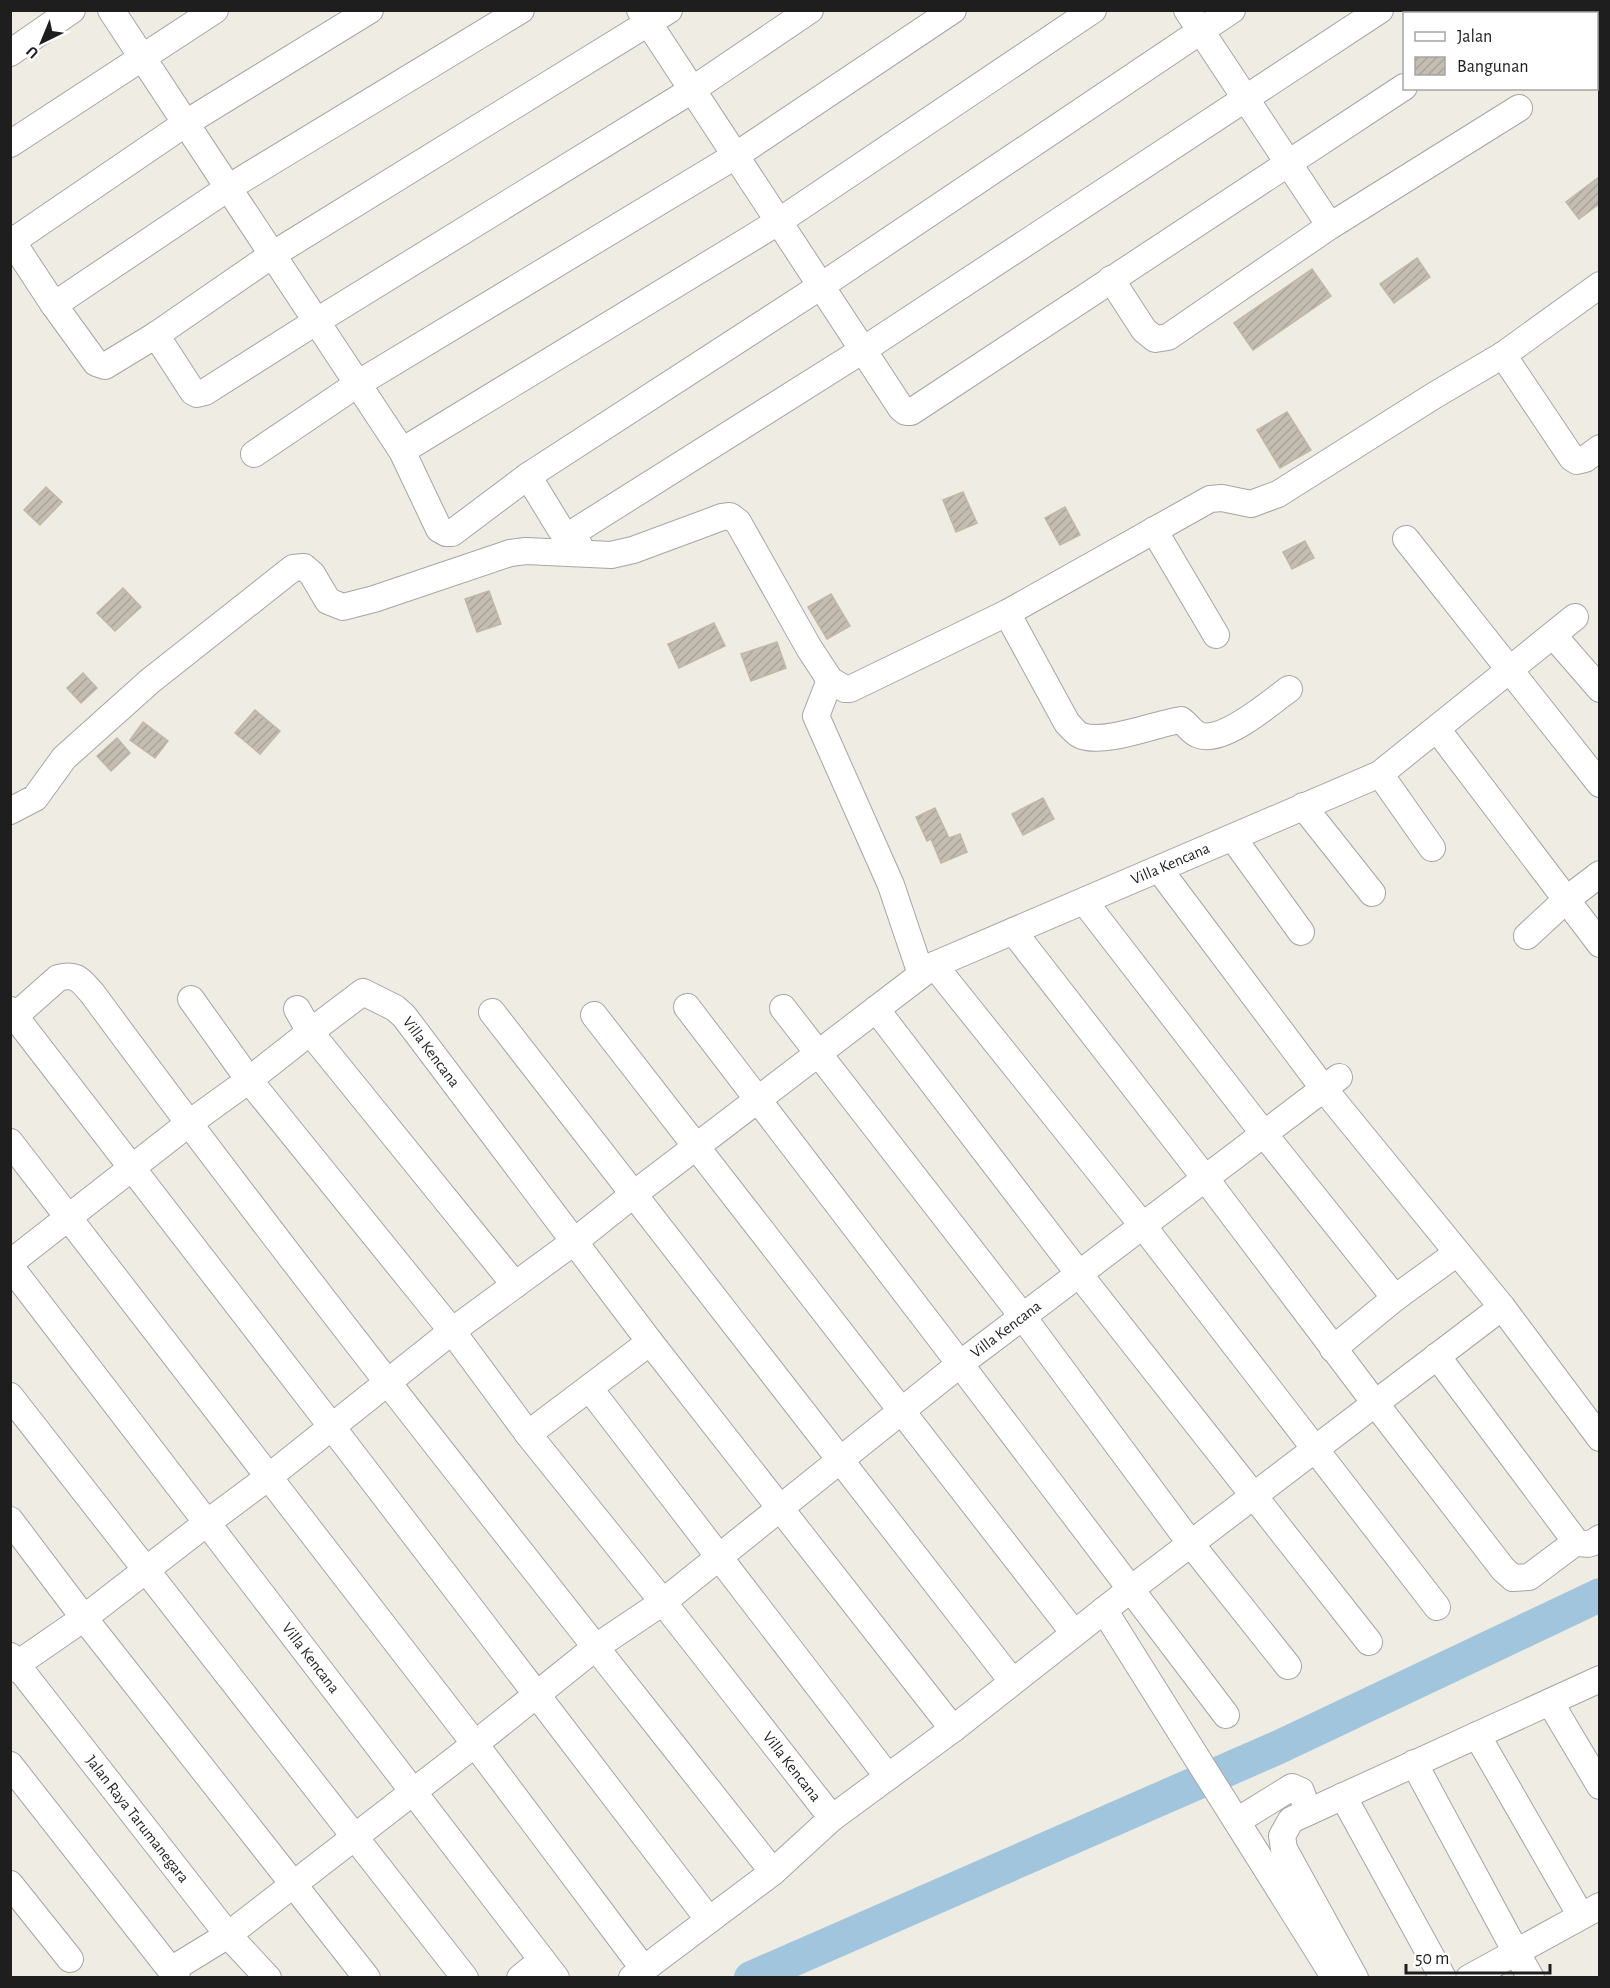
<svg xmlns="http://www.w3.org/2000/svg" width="1610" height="1988" viewBox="0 0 1610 1988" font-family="'Alegreya Sans',sans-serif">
  <defs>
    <pattern id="building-hatch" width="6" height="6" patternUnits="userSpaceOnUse" patternTransform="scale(1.5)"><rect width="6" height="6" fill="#c4bdb2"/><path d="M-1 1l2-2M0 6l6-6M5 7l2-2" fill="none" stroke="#a8a299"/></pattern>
  </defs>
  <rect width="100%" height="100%" fill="#efede3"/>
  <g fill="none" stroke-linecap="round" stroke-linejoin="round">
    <path stroke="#a2c5de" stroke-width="34" d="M751,1978L1279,1747L1600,1595"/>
  </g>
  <path fill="url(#building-hatch)" stroke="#c1b7a5" stroke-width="1.5" d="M1599,177V204L1579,219L1566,202Z
    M1417,258L1430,277L1394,303L1380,284Z
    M1312,269L1331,296L1253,350L1234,323Z
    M1287,412L1311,450L1280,468L1257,430Z
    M46,487L62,502L40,525L24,510Z
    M963,492L977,523L956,532L943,500Z
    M1065,507L1080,535L1060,545L1045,518Z
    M1305,541L1314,558L1292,569L1283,552Z
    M123,588L141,607L115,631L97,613Z
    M489,591L501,624L477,632L465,599Z
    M831,594L850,626L827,639L808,607Z
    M714,623L725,646L679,668L668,644Z
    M777,642L786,668L751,681L741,654Z
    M83,673L97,688L81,703L67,688Z
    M255,710L280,731L260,754L235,733Z
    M143,722L168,741L155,758L130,740Z
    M117,738L130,753L111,771L97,756Z
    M1043,798L1054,819L1023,835L1012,814Z
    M935,808L949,838L960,834L967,852L941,863L931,839L927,841L916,817Z"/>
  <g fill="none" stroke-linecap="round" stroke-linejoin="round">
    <g stroke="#a5a5a5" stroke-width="28">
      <g id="minor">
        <path d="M111,10L402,451L439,529L446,533H452L528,476L821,286L1232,10"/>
        <path d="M640,10L901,408L906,412H911L1404,87"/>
        <path d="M1187,10L1330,226"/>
        <path d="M1517,14L1522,10"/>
        <path d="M10,53L72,10"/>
        <path d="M10,144L215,10"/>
        <path d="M10,238L54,305L96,363L105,366L156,335L272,255L669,10"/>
        <path d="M13,241L186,123L370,10"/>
        <path d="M1111,279L1144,330L1155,339L1168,337L1330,226L1519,108"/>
        <path d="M54,305L228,188L521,10"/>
        <path d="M156,335L193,392L197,394L205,392L317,321L692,90L810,10"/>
        <path d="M1503,355L1572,458L1577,461L1585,459L1600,448"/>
        <path d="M402,451L778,222L1093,10"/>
        <path d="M254,454L359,383L735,156L953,10"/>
        <path d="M528,476L561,530L579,545"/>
        <path d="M1154,530L1216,635"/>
        <path d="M565,535L571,534L863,350L1380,10"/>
        <path d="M1406,539L1600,784"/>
        <path d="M1007,613L1067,723C1072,728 1076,734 1082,736C1107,744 1154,724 1181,720C1187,724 1191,732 1199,735C1223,744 1270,703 1289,689"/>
        <path d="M1553,635L1600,689"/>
        <path d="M830,680L816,716L891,885L921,974"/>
        <path d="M1437,729L1600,944"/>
        <path d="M1380,774L1432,848"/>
        <path d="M1303,806L1372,893"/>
        <path d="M10,811L35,798L64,758L150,681L293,568L304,567L312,574L328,601L343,607L374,599L510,553L526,551L611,555L633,550L722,517L730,516L738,522L809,648L830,680L845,689H850L1007,613L1210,499L1222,498L1251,504L1278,494L1435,395L1503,355L1600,285"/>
        <path d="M1233,838L1301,932"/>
        <path d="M1159,869L1324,1089L1502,1307L1600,1438"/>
        <path d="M1084,901L1264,1134L1395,1298"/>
        <path d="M1013,931L1205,1178L1375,1403L1503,1569L1513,1578L1529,1577L1576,1542"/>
        <path d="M1527,936L1567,899L1600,874"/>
        <path d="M934,965L1143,1226L1437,1607"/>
        <path id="s1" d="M191,999L249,1080L452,1331L528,1434L663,1602L832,1818"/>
        <path d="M687,1007L960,1364L1226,1715"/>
        <path d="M783,1008L1023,1317L1191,1544L1288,1666"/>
        <path d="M297,1009L310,1032L515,1285"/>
        <path d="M876,1009L1079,1274L1369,1642"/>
        <path d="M10,1010L332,1427L709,1920"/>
        <path d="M492,1012L1012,1681"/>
        <path d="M594,1015L1074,1633"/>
        <path d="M15,1016L58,978C77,973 80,980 92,993C312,1292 544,1581 773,1872"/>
        <path d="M10,1142L475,1744L643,1968"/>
        <path id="s2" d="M10,1263L188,1124L249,1080L310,1032L363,992L395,1008L404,1016L650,1342L953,1729"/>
        <path id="s3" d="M10,1266L556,1978"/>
        <path d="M1333,1349L1395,1298L1457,1253"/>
        <path d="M1437,1356L1576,1542C1586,1545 1591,1545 1600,1538"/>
        <path d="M590,1389L888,1777"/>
        <path d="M10,1396L465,1978"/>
        <path d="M528,1434L650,1342"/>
        <path d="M10,1520L84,1618L367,1978"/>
        <path d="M1104,1610C1180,1733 1259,1855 1335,1978"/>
        <path id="s4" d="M10,1656L228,1935L268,1978"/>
        <path id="s5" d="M10,1669L84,1618L208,1522L270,1476L452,1331L575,1241L634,1194L934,965L1380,774L1575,617"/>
        <path d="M1550,1702L1600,1786"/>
        <path d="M1477,1735L1581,1916"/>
        <path d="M1414,1763L1516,1952L1531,1978"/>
        <path d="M10,1765L177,1978"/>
        <path d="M1343,1796L1443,1978"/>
        <path d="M1237,1821L1292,1787L1301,1791L1308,1812"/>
        <path d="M10,1884L70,1959"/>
        <path id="s6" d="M171,1970L228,1935L475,1744L596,1647L663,1602L960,1364L1339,1077"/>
        <path d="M520,1978L542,1960"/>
        <path d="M632,1978L773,1872L832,1818L953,1729L1131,1589L1502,1307"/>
        <path d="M1355,1978L1284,1849L1282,1836L1291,1820L1600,1679"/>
        <path d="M1469,1978L1600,1906"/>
      </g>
    </g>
    <use href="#minor" stroke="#fff" stroke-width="26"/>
  </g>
  <g text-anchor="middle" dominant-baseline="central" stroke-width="5" stroke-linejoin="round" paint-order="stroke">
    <g font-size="16" fill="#1e1e1e" stroke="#fff">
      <text stroke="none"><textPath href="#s5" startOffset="1419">Villa Kencana</textPath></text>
      <text stroke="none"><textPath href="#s2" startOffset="538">Villa Kencana</textPath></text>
      <text stroke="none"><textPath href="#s6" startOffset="1053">Villa Kencana</textPath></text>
      <text stroke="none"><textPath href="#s3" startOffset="494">Villa Kencana</textPath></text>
      <text stroke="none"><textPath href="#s1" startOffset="975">Villa Kencana</textPath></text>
      <text stroke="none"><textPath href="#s4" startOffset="207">Jalan Raya Tarumanegara</textPath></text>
    </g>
  </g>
  <rect width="1610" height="1988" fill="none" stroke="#1e1e1e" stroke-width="24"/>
  <rect x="1403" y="12" width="195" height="78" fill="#ffffff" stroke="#a5a5a5" stroke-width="1.5"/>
  <rect x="1415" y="32" width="30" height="9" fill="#ffffff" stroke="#a5a5a5" stroke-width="1.5"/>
  <text x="1457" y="42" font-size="18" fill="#1e1e1e">Jalan</text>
  <rect x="1415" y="57" width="30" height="18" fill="url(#building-hatch)" stroke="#a5a5a5" stroke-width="1.5"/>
  <text x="1457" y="72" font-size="18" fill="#1e1e1e">Bangunan</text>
  <g transform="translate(42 42) rotate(223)" stroke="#ffffff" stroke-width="4.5" paint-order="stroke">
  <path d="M0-4.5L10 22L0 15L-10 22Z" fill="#1e1e1e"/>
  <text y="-9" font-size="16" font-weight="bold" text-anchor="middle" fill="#1e1e1e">U</text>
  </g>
  <path d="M1406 1964v9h144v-9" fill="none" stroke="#1e1e1e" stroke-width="3"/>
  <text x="1415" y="1964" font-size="18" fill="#1e1e1e" stroke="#ffffff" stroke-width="4.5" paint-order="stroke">50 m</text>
</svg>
